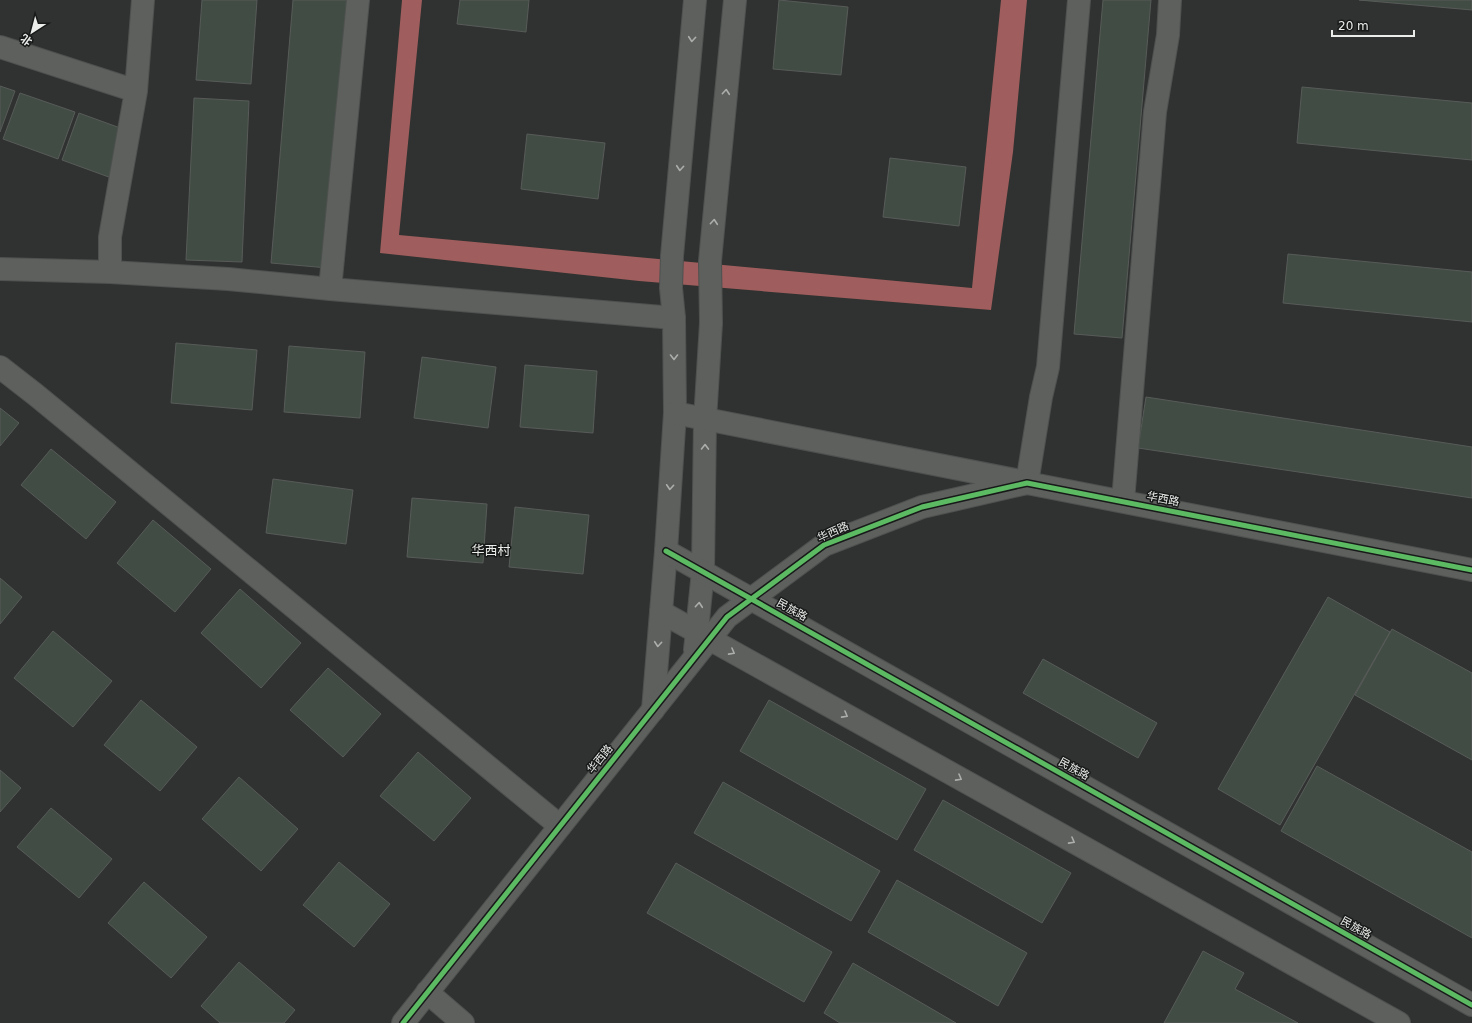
<svg xmlns="http://www.w3.org/2000/svg" width="1472" height="1023" viewBox="0 0 1472 1023" font-family="'DejaVu Sans','Noto Sans SC',sans-serif">
  <rect width="100%" height="100%" fill="#2f3230"/>
  <path fill="#9f5d5d" d="M402,0H422L399,235L972,288L1001,0H1027L1013,152L991,310L639,281L380,253Z"/>
  <path fill="#414d44" stroke="#585b59" d="M202,0H257L251,84L196,80Z
    M293,0H350L328,268L271,263Z
    M460,0H529L526,32L457,24Z
    M779,0L848,7L841,75L773,69Z
    M1103,0H1151L1122,338L1074,334Z
    M1359,0H1472V10Z
    M0,86L15,91L0,132Z
    M1302,87L1472,103V160L1297,143Z
    M20,93L75,112L58,159L3,139Z
    M194,98L249,101L242,262L186,260Z
    M79,113L134,133L117,180L62,160Z
    M527,134L605,143L598,199L521,189Z
    M890,158L966,167L959,226L883,217Z
    M1288,254L1472,272V322L1283,303Z
    M176,343L257,350L252,410L171,403Z
    M289,346L365,352L360,418L284,412Z
    M422,357L496,367L488,428L414,418Z
    M525,365L597,371L593,433L520,427Z
    M1146,397L1472,447V498L1138,448Z
    M0,408L19,423L0,446Z
    M51,449L116,502L86,539L21,485Z
    M273,479L353,490L346,544L266,533Z
    M412,498L487,504L483,563L407,557Z
    M515,507L589,515L583,574L509,567Z
    M153,520L211,569L175,612L117,563Z
    M0,578L22,597L0,624Z
    M240,589L301,643L261,688L201,633Z
    M1328,597L1390,632L1280,825L1218,789Z
    M1392,629L1472,673V760L1355,695Z
    M53,631L112,681L73,727L14,678Z
    M1043,659L1157,723L1138,758L1023,693Z
    M328,668L381,714L343,757L290,710Z
    M141,700L197,747L160,791L104,745Z
    M769,700L926,789L897,840L740,751Z
    M418,752L471,798L434,841L380,796Z
    M1317,766L1472,852V938L1281,831Z
    M0,770L21,788L0,812Z
    M239,777L298,829L261,871L202,819Z
    M723,782L880,871L851,921L694,833Z
    M943,800L1071,873L1042,923L914,850Z
    M51,808L112,859L79,898L17,847Z
    M339,862L390,904L354,947L303,905Z
    M676,863L832,952L804,1002L647,913Z
    M897,880L1027,953L998,1006L868,932Z
    M144,882L207,937L171,978L108,923Z
    M1203,951L1244,973L1235,989L1298,1023H1164Z
    M239,962L295,1010L284,1023H220L201,1006Z
    M853,963L956,1023H840L824,1013Z"/>
  <g fill="none" stroke-linecap="round" stroke-linejoin="round">
    <g stroke="#4e514f" stroke-width="24">
      <path id="street" d="M0,47L136,91
        M0,269L110,272L228,279L330,289L674,318L675,413L666,551L653,710
        M110,272V237L136,91L143,0
        M330,289L358,0
        M0,367L36,395L560,826
        M1027,483L1041,397L1048,367L1079,0
        M1123,501L1155,112L1168,35L1170,0
        M695,650L703,571L705,420L711,323
        M427,992L463,1023"/>
    </g>
    <g stroke="#4e514f" stroke-width="24">
      <path id="secondary" d="M674,318L671,288L672,256L695,0
        M711,323L710,261L735,0
        M675,413L1020,481
        M666,551L1472,1005
        M661,612L1399,1023
        M403,1023L727,617L824,545L922,507L1027,483L1472,570"/>
    </g>
    <use href="#street" stroke="#5e605e" stroke-width="22"/>
    <use href="#secondary" stroke="#5e605e" stroke-width="22"/>
    <g stroke="#181a19" stroke-width="8">
      <path id="cycleway" d="M666,551L1472,1005
        M403,1023L727,617L824,545L922,507L1027,483L1472,570"/>
    </g>
    <use href="#cycleway" stroke="#5cba63" stroke-width="5"/>
  </g>
  <defs><path id="oneway-chevron" d="M-2-3.5L2.5 0L-2 3.5" fill="none" stroke-width="1.6" stroke-linecap="round" stroke-linejoin="round"/></defs>
  <g stroke="#abaeab">
    <use href="#oneway-chevron" transform="translate(692 39) rotate(95)"/>
    <use href="#oneway-chevron" transform="translate(726 92) rotate(-85)"/>
    <use href="#oneway-chevron" transform="translate(680 168) rotate(95)"/>
    <use href="#oneway-chevron" transform="translate(714 222) rotate(-85)"/>
    <use href="#oneway-chevron" transform="translate(674 357) rotate(90)"/>
    <use href="#oneway-chevron" transform="translate(705 447) rotate(-89)"/>
    <use href="#oneway-chevron" transform="translate(670 487) rotate(94)"/>
    <use href="#oneway-chevron" transform="translate(699 605) rotate(-85)"/>
    <use href="#oneway-chevron" transform="translate(658 644) rotate(95)"/>
    <use href="#oneway-chevron" transform="translate(732 652) rotate(29)"/>
    <use href="#oneway-chevron" transform="translate(845 715) rotate(29)"/>
    <use href="#oneway-chevron" transform="translate(959 778) rotate(29)"/>
    <use href="#oneway-chevron" transform="translate(1072 841) rotate(29)"/>
  </g>
  <g text-anchor="middle" dominant-baseline="central" stroke-width="3" stroke-linejoin="round" paint-order="stroke">
    <g font-size="11" fill="#eaedea" stroke="#181a19">
      <text transform="translate(1163 499) rotate(11)">华西路</text>
      <text transform="translate(833 532) rotate(-24)">华西路</text>
      <text transform="translate(792 610) rotate(29)">民族路</text>
      <text transform="translate(600 759) rotate(-51)">华西路</text>
      <text transform="translate(1074 769) rotate(29)">民族路</text>
      <text transform="translate(1356 928) rotate(29)">民族路</text>
    </g>
    <g font-size="13" fill="#eaedea" stroke="#181a19">
      <text x="491" y="550">华西村</text>
    </g>
  </g>
  <g transform="translate(32 32) rotate(216)" stroke="#181a19" stroke-width="3" paint-order="stroke">
  <path d="M0-3L7 15L0 10L-7 15Z" fill="#eaedea"/>
  <text y="-6" font-size="11" font-weight="bold" text-anchor="middle" fill="#eaedea">北</text>
  </g>
  <path d="M1332 30v6h82v-6" fill="none" stroke="#eaedea" stroke-width="2"/>
  <text x="1338" y="30" font-size="12" fill="#eaedea" stroke="#181a19" stroke-width="3" paint-order="stroke">20 m</text>
</svg>
